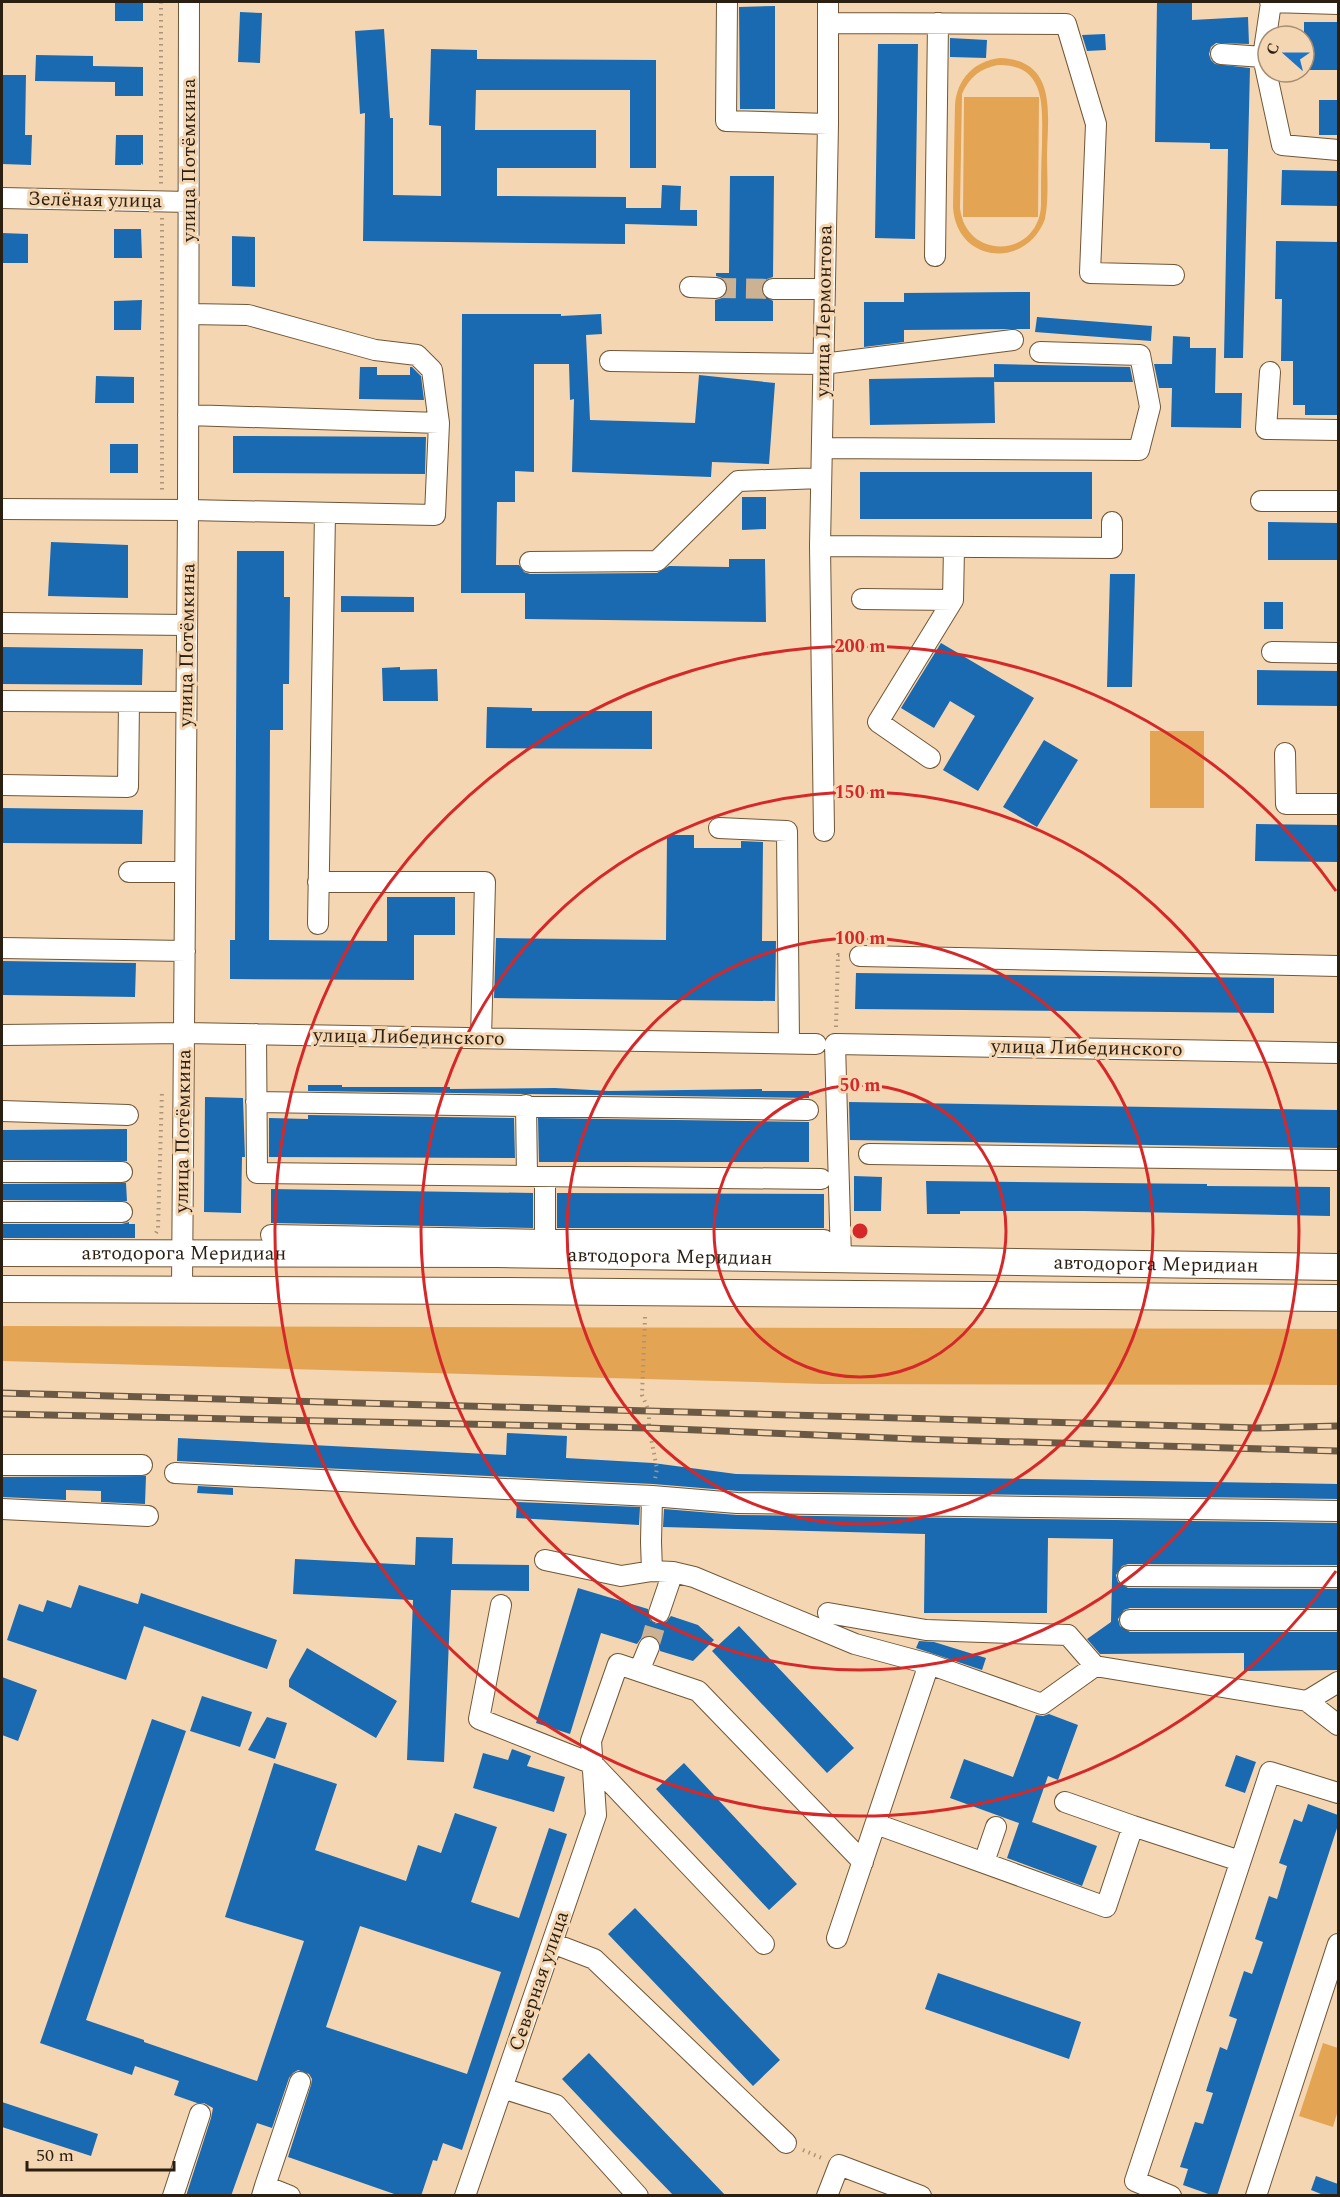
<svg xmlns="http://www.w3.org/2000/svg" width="1340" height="2197" viewBox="0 0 1340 2197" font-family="Spectral,serif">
  <rect width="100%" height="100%" fill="#f5d6b2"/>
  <path fill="#e3a454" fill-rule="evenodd" d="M1000,58C1057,60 1048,113 1047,154C1047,175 1049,198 1045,219C1026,270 956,263 953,207L955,105C957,79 974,61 1000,58ZM998,65C1048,64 1042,110 1042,145C1041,166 1041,186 1041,206C1038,258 966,261 960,208L962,94C969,77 981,68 998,65Z
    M964,97H1039L1038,217H963Z
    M1150,731H1204V808H1150Z
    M2,1326L1338,1329V1385L822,1384L2,1361Z
    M1323,2043L1338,2048V2110L1333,2127L1299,2116Z"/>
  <path fill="#1a6ab2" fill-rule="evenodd" d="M115,2H143V21H115Z
    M1157,2H1192V20L1248,17L1249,44L1216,43L1211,47L1209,54L1211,60L1215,64L1250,68L1243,358H1224L1228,149H1210V143L1155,142Z
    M775,6V109H740L739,7Z
    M240,12L262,13L260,63L238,62Z
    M1304,22H1338V70H1304Z
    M384,29L390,118H393V195L441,196V126L429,125L431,49L477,50V59L656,60V168H630V90H476L475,130H596V168H497V196L626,197V208H661L662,185L681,186L680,210H697V226L625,224V244L363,241L365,113L360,114L355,31Z
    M1105,34L1106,50L1087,51L1082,35Z
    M950,38L987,40L986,58L950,57Z
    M878,44H918L915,239L875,238Z
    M36,55L93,56V66L143,67V96H115V82L35,81Z
    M2,75H26L25,135H32L31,165L2,164Z
    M1319,100H1338V135H1319Z
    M116,135H143V165L141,163V165H115Z
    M1282,170L1338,171V206L1281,205Z
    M730,176H774L773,277L767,279L761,288L763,295L773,301V321H715V300L722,298L728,289L726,282L722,278L716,276V273H729Z
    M114,229H141L142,258H114Z
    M2,233L28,234V263H2Z
    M232,236L255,237V287L232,286Z
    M1276,241L1338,242V415H1305V405H1293V361H1281L1282,299H1275Z
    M1030,292V329L904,330V342L864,347V302H904V293Z
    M142,300L141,330H114V301Z
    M462,314H561V316L601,314L602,334L586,335L590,420L695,423L699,375L775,383L769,464L712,462L711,477L572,472L574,399L570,400L569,364H534V472L515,471V502H497L496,565H519L524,572L530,574L657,573L669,566L729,567V559H765L766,622L525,619V593H461Z
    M1037,317L1152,326L1151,341L1035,332Z
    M1173,336L1190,337V348H1216L1215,393H1242L1241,428L1171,427L1172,388H1159L1154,364H1172Z
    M994,364L1130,367L1133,382H994Z
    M360,367H377V375H410V367H412L421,376L424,400L359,399Z
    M96,376L134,377V403H95Z
    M994,377L995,423L870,425L869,379Z
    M233,436L426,437L425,474L233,473Z
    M110,444H138V473H110Z
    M860,472H1092V519H860Z
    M742,497H766V529L742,530Z
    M1268,522L1338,523V560H1268Z
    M51,542L128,545V598L48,596Z
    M237,551H284V597H290L289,684H283V730H270L269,940L387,941V897H455V935H414V980L230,979V940H235Z
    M1110,574H1135L1132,687H1107Z
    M341,596L414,597V612H341Z
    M1264,602H1283V629H1264Z
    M941,643L1034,698L978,791L943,770L975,716L950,701L934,728L901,708Z
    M2,647L143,649L142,685L2,684Z
    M400,667V670L437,669L438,701H383L382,668Z
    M1257,670L1338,671V706L1257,705Z
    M487,707L532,708V711H652V749L486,748Z
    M1044,740L1078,760L1037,827L1003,807Z
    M2,808L143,810L142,844L2,843Z
    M1256,824L1338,825V862L1255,861Z
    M667,835H694V848H741V841L763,842L762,941H776L775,1001L494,998L496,938L666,940Z
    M2,961L136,963L135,997L2,995Z
    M856,973L1274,978V1013L855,1009Z
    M308,1085H342V1087H450V1089L555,1088L609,1091L762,1089V1091H809V1098L308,1091Z
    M205,1097L243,1098L245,1157H242L241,1213L204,1212Z
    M849,1102L1338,1110V1148L850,1140Z
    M308,1115L514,1118L515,1158L269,1157V1118L308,1119Z
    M538,1118L809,1122V1162H539Z
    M127,1129V1161L2,1160V1130Z
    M854,1176L882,1177L881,1211H854Z
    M926,1181L1207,1184V1186L1330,1187V1216L1084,1211H960V1214H927Z
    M126,1183L127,1201L2,1200V1184Z
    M271,1189L533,1193V1228L271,1223Z
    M557,1193L824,1194V1228H557Z
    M129,1222V1224H135V1238H2V1224H122Z
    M507,1433L567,1436L566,1458L653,1463L736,1474L1338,1484V1499L738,1491L653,1484L177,1461L178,1438L506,1455Z
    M146,1476L145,1504L101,1502V1491L66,1490V1500L2,1497V1477Z
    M198,1486L233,1488V1495L197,1493Z
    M517,1502L640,1507L639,1525L516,1518Z
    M664,1509L737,1515L1338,1523V1565L1128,1564L1122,1566L1116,1575L1118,1582L1128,1588L1338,1589V1608H1130L1124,1610L1118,1619L1120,1626L1130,1632H1338V1670L1244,1671V1653L1100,1654L1087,1639L1111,1622L1113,1539L1048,1538L1047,1613H924L925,1534L663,1527Z
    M416,1537L453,1538L452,1564L529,1565V1591L451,1590L444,1762L407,1760L413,1600L293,1594L295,1559L415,1565Z
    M79,1585L138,1604L141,1593L277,1640L267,1669L144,1626L126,1680L7,1640L19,1604L43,1612L47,1600L71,1608Z
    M578,1588L648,1609L650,1620L656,1624L666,1622L671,1616L698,1625L714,1640L693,1661L660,1651L659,1640L653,1636L642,1637L637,1644L601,1633L570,1734L536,1723Z
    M739,1626L854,1748L827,1773L712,1651Z
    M919,1641L934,1642L986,1658L982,1670L916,1648Z
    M307,1648L397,1701L376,1738L289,1687V1680Z
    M2,1677L37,1690L18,1741L2,1735Z
    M202,1696L252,1712L240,1747L190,1731Z
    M1049,1714L1078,1725L1058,1780L1048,1776L1032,1822L1097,1846L1082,1886L1007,1858L1019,1823L950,1798L964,1759L1013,1777L1036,1715L1043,1716Z
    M267,1717L287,1723L275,1759L248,1750Z
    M152,1719L186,1731L86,2020L144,2040V2042L257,2081L304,1941L225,1917L274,1763L337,1784L315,1850L406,1881L418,1845L441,1853L455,1813L497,1827L471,1902L519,1918L549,1828L567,1834L462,2150L443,2143L437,2161L433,2160L421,2196H400L288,2157L311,2085L312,2079L309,2074L298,2070L293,2073L289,2078L272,2128L257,2123L231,2196H186L211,2118L213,2108L204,2103H197L174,2095L179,2081L135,2066L132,2075L40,2043ZM360,1926L501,1972L467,2074L326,2027Z
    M512,1749L531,1756L527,1766L565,1777L554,1812L473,1788L483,1753L508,1760Z
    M1236,1755L1256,1762L1245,1793L1225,1786Z
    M684,1763L797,1884L769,1910L656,1789Z
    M1308,1804L1338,1815V1825L1217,2196H1214L1183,2185L1188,2169L1180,2167L1195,2122L1203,2124L1213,2093L1206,2091L1220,2047L1227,2050L1237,2019L1229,2016L1244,1971L1252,1974L1263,1942L1255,1939L1269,1896L1277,1899L1287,1866L1279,1863L1294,1819L1302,1822Z
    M635,1908L780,2060L753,2086L608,1934Z
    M938,1973L1081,2022L1069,2059L925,2009Z
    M589,2053L726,2196H674L614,2134L562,2079Z
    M2,2102L98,2134L91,2156L2,2127Z
    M1316,2176L1338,2184V2196H1326L1311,2190Z"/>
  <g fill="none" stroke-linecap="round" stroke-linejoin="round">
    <path stroke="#ccb192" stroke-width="20" stroke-dasharray="20 10" stroke-linecap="butt" d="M716,288L773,289
      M649,1647L659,1613"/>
    <g stroke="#705636" stroke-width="22">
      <path id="minor" d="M727,2L726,121L828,124
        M1270,2L1338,4
        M1271,3L1263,57L1282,145L1338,150
        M828,23L1066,24L1096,124L1090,273L1174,275
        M1221,54L1263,57
        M2,198L189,202
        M935,256L938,23
        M690,287L716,288
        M773,289H825
        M189,314L248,315L375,350L417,355L432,370L439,423
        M610,361L823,364L1013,340
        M1270,372L1266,429L1338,430
        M822,448L1139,450L1150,407L1140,355L1040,352
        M1261,501H1338
        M2,509L188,510L435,515L439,423L188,415
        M820,546L1112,548V522
        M530,562L657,561L738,481L821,478
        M862,599L953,600L954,548
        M2,623L187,625
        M1272,652L1338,653
        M2,701L186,702
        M1285,753L1286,804H1338
        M930,758L878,722L953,600
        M2,785L128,787L129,702
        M719,828L787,831L789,1043
        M824,831L820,546L828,124V2
        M129,872H185
        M318,882H485L481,1038
        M318,924L325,513
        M2,948L185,951
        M860,956L1338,966
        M256,1034L257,1173L821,1179
        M2,1035L184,1033L816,1044
        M256,1102L808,1110
        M526,1105L527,1176
        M2,1111L128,1115
        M869,1154L1338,1160
        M2,1172H122
        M545,1177V1240
        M2,1212H122
        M271,1235L545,1240H824
        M841,1259L835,1044L1338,1053
        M182,1289L188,510L189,2
        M2,1465H142
        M175,1473L652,1496L737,1503L1338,1511
        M652,1496L651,1542L652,1571
        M2,1509L148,1516
        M545,1560L621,1576L652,1571L673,1572L694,1577L855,1644L929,1664L1042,1704L1095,1666L1307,1701L1338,1725
        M1128,1576L1338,1577
        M501,1605L479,1719L593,1764L764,1944
        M659,1613L673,1572
        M828,1613L926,1630L1068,1635L1095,1666
        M1130,1620H1338
        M639,1671L649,1647
        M1307,1701L1338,1682
        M1065,1802L1133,1826
        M876,1824L1106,1907L1133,1826L1240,1861
        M984,1862L996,1827
        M837,1938L929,1664
        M552,1943L594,1959L786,2143
        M502,2088L556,2105L638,2196
        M265,2186L300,2082
        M173,2196L200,2114
        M262,2196L265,2186L290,2196
        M465,2196L596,1815L591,1741L618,1664L698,1691L863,1862
        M827,2196L839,2165L921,2196
        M1171,2196L1135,2181L1270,1772L1338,1793
        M1256,2196L1338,1944"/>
    </g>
    <g stroke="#705636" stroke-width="28">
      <g id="major">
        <path id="s1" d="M2,1253L498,1254L1338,1267"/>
        <path d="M2,1289L496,1291L1338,1298"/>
      </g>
    </g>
    <path stroke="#ac9478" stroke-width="4" stroke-dasharray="1.5 4.5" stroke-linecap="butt" d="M161,2V184
      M162,218V493
      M836,1027L838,955H842
      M156,1233L158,1229L162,1091
      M645,1317L642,1395L649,1411V1428L657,1469L655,1479
      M803,2150L824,2159"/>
    <use href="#minor" stroke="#fff" stroke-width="20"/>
    <use href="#major" stroke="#fff" stroke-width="26"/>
    <g stroke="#6a5944" stroke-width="7">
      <path id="rail" d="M2,1393L1257,1428L1338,1426
        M2,1414L649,1428L915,1439L1338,1451"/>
    </g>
    <use href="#rail" stroke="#f5d6b2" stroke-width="4.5" stroke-dasharray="14" stroke-linecap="butt"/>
  </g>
  <g fill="none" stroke="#d62828" stroke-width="3">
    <circle cx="860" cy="1231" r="146"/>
    <circle cx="860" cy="1231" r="293"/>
    <circle cx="860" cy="1231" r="439"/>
    <path d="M1336 1571A585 585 0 1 1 1336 891"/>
  </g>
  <g text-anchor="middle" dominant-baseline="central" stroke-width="6" stroke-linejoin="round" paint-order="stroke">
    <g font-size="20" fill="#2a1f11" stroke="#f5d6b2">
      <text transform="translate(189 160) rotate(-90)">улица Потёмкина</text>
      <text transform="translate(95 200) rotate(1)">Зелёная улица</text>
      <text transform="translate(824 311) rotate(-89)">улица Лермонтова</text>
      <text transform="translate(187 645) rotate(-89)">улица Потёмкина</text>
      <text transform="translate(409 1037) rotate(1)">улица Либединского</text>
      <text transform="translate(1087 1048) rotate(1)">улица Либединского</text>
      <text transform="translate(183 1131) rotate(-89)">улица Потёмкина</text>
      <text stroke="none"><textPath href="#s1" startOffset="182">автодорога Меридиан</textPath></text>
      <text stroke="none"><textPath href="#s1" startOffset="668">автодорога Меридиан</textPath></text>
      <text stroke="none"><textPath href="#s1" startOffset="1154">автодорога Меридиан</textPath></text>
      <text transform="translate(539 1981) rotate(-71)">Северная улица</text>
    </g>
  </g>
  <circle cx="860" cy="1231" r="9" fill="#d62828" stroke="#f5d6b2" stroke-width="3"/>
  <g font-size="18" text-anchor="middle" font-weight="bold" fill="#d62828" stroke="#f5d6b2" stroke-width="6" stroke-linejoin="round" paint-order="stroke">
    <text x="860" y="652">200 m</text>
    <text x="860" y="798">150 m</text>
    <text x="860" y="944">100 m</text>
    <text x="860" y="1091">50 m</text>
  </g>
  <rect width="1340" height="2197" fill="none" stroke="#2a1f11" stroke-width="6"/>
  <g transform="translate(1286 54) rotate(291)"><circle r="28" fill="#f5d6b2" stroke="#a48d72" stroke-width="1.5"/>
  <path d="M0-4.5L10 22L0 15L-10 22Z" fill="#1e74c2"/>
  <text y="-9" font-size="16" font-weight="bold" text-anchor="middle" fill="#2a1f11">С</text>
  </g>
  <path d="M27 2161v9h147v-9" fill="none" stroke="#2a1f11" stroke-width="3"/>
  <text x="36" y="2161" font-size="18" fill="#2a1f11" stroke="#f5d6b2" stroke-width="4.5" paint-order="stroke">50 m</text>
</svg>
